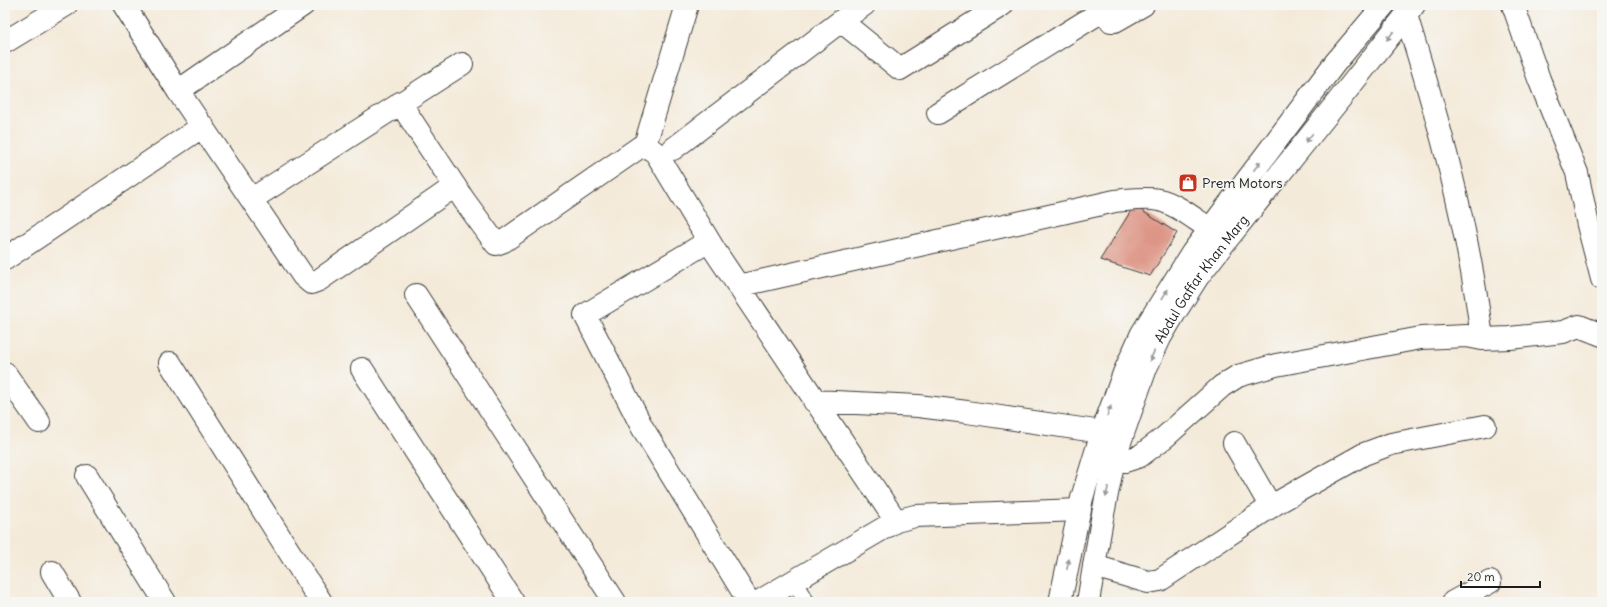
<svg xmlns="http://www.w3.org/2000/svg" width="1607" height="607" viewBox="0 0 1607 607" font-family="Delius,sans-serif">
  <rect width="100%" height="100%" fill="#f6f6f2"/>
  <filter id="ink" filterUnits="userSpaceOnUse"><feTurbulence type="fractalNoise" baseFrequency=".025" numOctaves="2"/><feDisplacementMap in="SourceGraphic" scale="8" xChannelSelector="R" yChannelSelector="G"/><feConvolveMatrix kernelMatrix="1 2 1 2 8 2 1 2 1" color-interpolation-filters="sRGB"/></filter>
  <filter id="wash" filterUnits="userSpaceOnUse"><feTurbulence type="fractalNoise" baseFrequency=".012" numOctaves="4" result="noise"/><feDisplacementMap in="SourceGraphic" scale="16" xChannelSelector="R" yChannelSelector="G"/><feGaussianBlur stdDeviation="0.9" result="paint"/><feColorMatrix in="noise" values="0 0 0 0 0 0 0 0 0 0 0 0 0 0 0 0 0 1.4 0 .05"/><feComposite in="paint" operator="in"/></filter>
  <g filter="url(#wash)">
    <rect width="100%" height="100%" fill="#f4ead9"/>
    <g id="blocks">
      <path fill="#dd9586" d="M1134,206L1177,233L1150,276L1100,260Z"/>
    </g>
  </g>
  <g filter="url(#ink)">
    <use href="#blocks" fill-opacity="0" stroke="#3c3b38" stroke-width="1"/>
    <g fill="none" stroke-linecap="round" stroke-linejoin="round">
      <g stroke="#3c3b38" stroke-width="17">
        <path id="lane" d="M799,590L807,602"/>
      </g>
      <g stroke="#3c3b38" stroke-width="24">
        <path id="street" d="M124,5L178,91L303,276L311,283L319,280L455,186
          M1101,5L1111,21H1115L1143,5
          M1513,5L1539,79L1577,173L1588,225L1602,279
          M1406,15C1439,121 1469,229 1482,339
          M841,21L900,69L1002,5
          M5,42L66,5
          M178,91L303,5
          M400,103L464,200L496,244L504,241L640,147L645,145L656,153L715,251L896,521
          M938,113L1104,10
          M645,145L687,5
          M673,149L841,21L864,5
          M252,199L462,64
          M709,241L585,315L642,427L749,602
          M5,259L203,126
          M738,286L1115,201C1129,200 1145,197 1159,200C1175,203 1196,220 1210,229
          M416,295L615,602
          M170,363L321,602
          M362,369L513,602
          M5,373L39,422
          M814,401L918,406L967,412L1102,432
          M1234,443L1271,507
          M1114,459L1125,461L1140,456L1165,437L1222,386L1238,376L1276,365L1421,338L1467,336L1482,339L1510,338L1563,332L1579,326L1602,335
          M87,476L165,602
          M1094,566L1148,582L1160,580L1275,504L1364,454L1391,444L1485,426
          M52,572L70,602
          M758,602L896,521L915,516L1080,510
          M1453,602L1490,582"/>
      </g>
      <g stroke="#3c3b38" stroke-width="24">
        <g id="primary">
          <path d="M1060,602L1082,498L1102,432L1124,373L1142,333L1192,253L1335,63L1384,5"/>
          <path id="s1" d="M1088,602L1102,519L1114,459L1146,368L1160,338L1176,311L1197,278L1225,242L1347,90L1414,5"/>
        </g>
      </g>
      <use href="#lane" stroke="#fff" stroke-width="15"/>
      <use href="#street" stroke="#fff" stroke-width="22"/>
      <use href="#primary" stroke="#fff" stroke-width="22"/>
    </g>
    <defs><path id="oneway-solid" d="M-6-.8H1V-3.2L6.5 0L1 3.2V.8H-6Z"/></defs>
    <g fill="#999">
      <use href="#oneway-solid" transform="translate(1390 36) rotate(128)"/>
      <use href="#oneway-solid" transform="translate(1309 138) rotate(129)"/>
      <use href="#oneway-solid" transform="translate(1257 166) rotate(-53)"/>
      <use href="#oneway-solid" transform="translate(1165 294) rotate(-58)"/>
      <use href="#oneway-solid" transform="translate(1152 356) rotate(115)"/>
      <use href="#oneway-solid" transform="translate(1109 411) rotate(-70)"/>
      <use href="#oneway-solid" transform="translate(1107 492) rotate(102)"/>
      <use href="#oneway-solid" transform="translate(1068 564) rotate(-78)"/>
    </g>
  </g>
  <defs>
    <g id="shop-square" transform="scale(1)"><rect x="-9" y="-9" width="18" height="18" rx="4" fill="#c8321e" stroke="#f6f6f2"/><path d="M-5-2.5h2.3a2.7 3.5 0 0 1 5.4 0H5L5.5 6h-11ZM-1.5-2.5h3a1.5 2.3 0 0 0-3 0Z" fill="#fff"/></g>
  </defs>
  <g fill-rule="evenodd">
    <use href="#shop-square" x="1188" y="183"/>
  </g>
  <g text-anchor="middle" dominant-baseline="central" stroke-width="3.5" stroke-linejoin="round" paint-order="stroke">
    <g font-size="14" fill="#1c1c1c" stroke="#f6f6f2" text-anchor="start">
      <text x="1202" y="183">Prem Motors</text>
    </g>
    <g font-size="14" fill="#1c1c1c" stroke="#f6f6f2">
      <text stroke="none"><textPath href="#s1" startOffset="347">Abdul Gaffar Khan Marg</textPath></text>
    </g>
  </g>
  <rect width="1607" height="607" fill="none" stroke="#f6f6f2" stroke-width="20"/>
  <path d="M1461 581v6h79v-6" fill="none" stroke="#1c1c1c" stroke-width="2"/>
  <text x="1467" y="581" font-size="12" fill="#1c1c1c" stroke="#f6f6f2" stroke-width="3" paint-order="stroke">20 m</text>
</svg>
